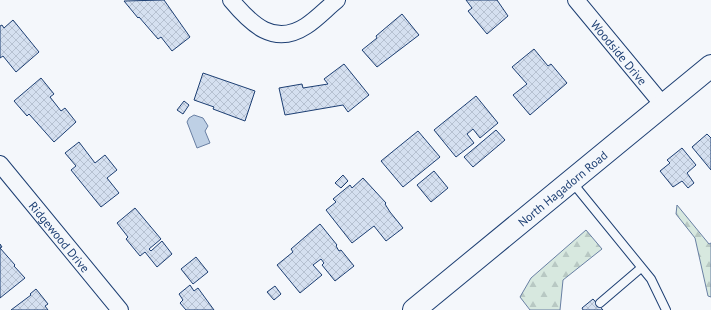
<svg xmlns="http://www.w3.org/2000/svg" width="711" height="310" viewBox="0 0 711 310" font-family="'PT Sans',sans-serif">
  <defs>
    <pattern id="forest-firs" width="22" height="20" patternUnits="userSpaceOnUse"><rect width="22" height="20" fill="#d7e8df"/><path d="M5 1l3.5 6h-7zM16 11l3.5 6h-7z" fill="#b8c8c3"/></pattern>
    <pattern id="building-cross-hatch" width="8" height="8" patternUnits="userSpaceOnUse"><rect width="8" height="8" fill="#d5e0f0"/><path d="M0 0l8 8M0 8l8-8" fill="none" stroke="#b6c1d1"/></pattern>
  </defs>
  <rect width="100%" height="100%" fill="#f4f7fb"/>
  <path fill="url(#forest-firs)" stroke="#687fa3" d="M677,205L709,244L711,243V297L708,296L695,238L676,214Z
    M586,230L602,249L563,280L560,310H530L520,297L531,278Z"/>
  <path fill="#bed0e5" stroke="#687fa3" d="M194,115L203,118L208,126L205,131L210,143L197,148L187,122L189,118Z"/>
  <path fill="url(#building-cross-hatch)" stroke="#1d3f73" d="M164,0L190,37L172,51L161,37L158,39L139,17L138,18L124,1Z
    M466,0H497L508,16L487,34L468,11L472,8Z
    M402,14L419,35L377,67L362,50L377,38L376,36Z
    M13,20L39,52L16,72L3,56L0,58V26L2,25L4,28Z
    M534,49L548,66L551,64L567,83L530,115L513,95L527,84L512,67Z
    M344,64L369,95L348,112L343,105L285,115L279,88L302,84L303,88L328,84L324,79Z
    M203,73L255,91L245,121L213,109L214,107L194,100Z
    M41,78L54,94L50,97L61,111L65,108L76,122L54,142L29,114L27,116L14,101Z
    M476,96L498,123L480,138L473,129L467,134L474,143L456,157L434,130Z
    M184,101L189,105L183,114L177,110Z
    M496,130L505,140L473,167L464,157Z
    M418,131L440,157L403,187L381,161Z
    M707,134L711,138V170L692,147Z
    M79,142L95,163L105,155L117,170L107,178L119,193L101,207L71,170L76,166L65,153Z
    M682,148L696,165L687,173L694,183L688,188L682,181L673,187L660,171L670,163L667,160Z
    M434,171L448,188L431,202L417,185Z
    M343,175L348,181L341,188L335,183Z
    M363,178L386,203L385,204L390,212L403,228L386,241L374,226L352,243L326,210L336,202L333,199L350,185L352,188Z
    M135,208L161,239L149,249L151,251L162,241L172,254L157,267L145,252L140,256L126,239L128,237L117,223Z
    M320,224L337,245L336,246L339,251L341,250L354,266L335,281L322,265L324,263L321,259L313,265L322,275L300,293L277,265L293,252L291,249Z
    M0,244L2,247L0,248L15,265L14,266L25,278L0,298Z
    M196,257L208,272L193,284L181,269Z
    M190,285L194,291L198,288L214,310H186L180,303L183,300L179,294Z
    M275,286L281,294L274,300L267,292Z
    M36,289L48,304L45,306L48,310H11L31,295L30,294Z
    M593,299L603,310H583L582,308Z"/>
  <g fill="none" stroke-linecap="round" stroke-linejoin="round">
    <g stroke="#1d3f73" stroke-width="10">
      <path id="lane" d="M572,182L651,279L666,310
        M600,303L641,268"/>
    </g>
    <g stroke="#1d3f73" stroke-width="18">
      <g id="street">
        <path d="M231,0C251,24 274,47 306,26C317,19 327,8 337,0"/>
        <path id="s1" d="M576,0L663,105"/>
        <path id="s2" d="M0,164L120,310"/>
      </g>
    </g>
    <g stroke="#1d3f73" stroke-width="24">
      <g id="secondary">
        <path id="s3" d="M414,310L711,66"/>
      </g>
    </g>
    <use href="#lane" stroke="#f4f7fb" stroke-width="8"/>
    <use href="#street" stroke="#f4f7fb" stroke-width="16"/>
    <use href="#secondary" stroke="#f4f7fb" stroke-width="22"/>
  </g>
  <g text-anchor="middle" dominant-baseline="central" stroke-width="3" stroke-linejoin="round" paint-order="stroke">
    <g font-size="12" fill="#1d3f73" stroke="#f4f7fb">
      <text stroke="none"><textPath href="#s1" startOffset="68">Woodside Drive</textPath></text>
      <text stroke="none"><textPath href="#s3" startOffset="192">North Hagadorn Road</textPath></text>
      <text stroke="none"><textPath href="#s2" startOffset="94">Ridgewood Drive</textPath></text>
    </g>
  </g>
</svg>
